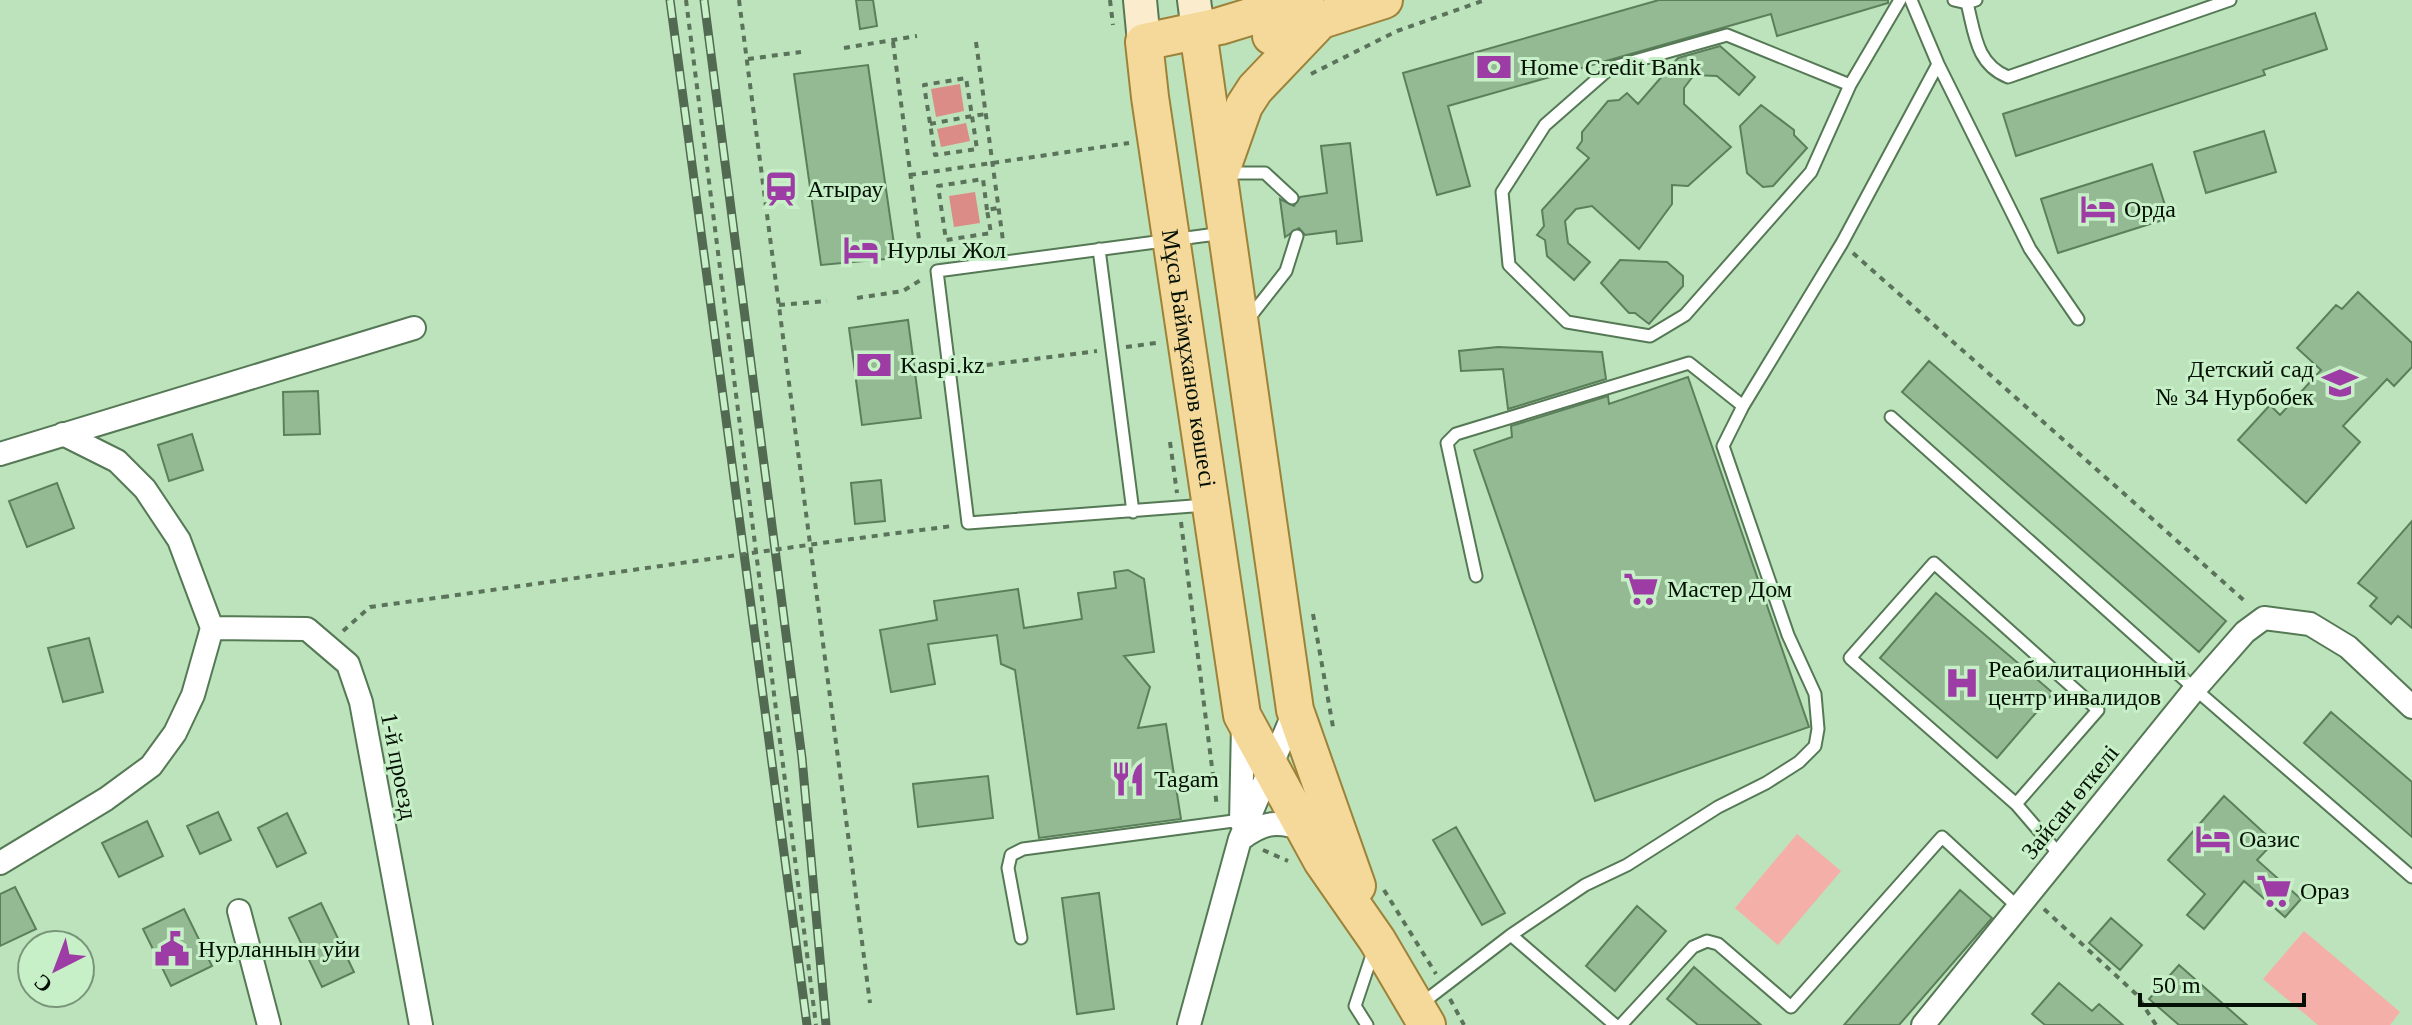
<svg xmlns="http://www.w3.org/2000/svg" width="2412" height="1025" viewBox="0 0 2412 1025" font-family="'Times New Roman',serif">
  <rect width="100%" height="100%" fill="#bce3bb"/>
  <path fill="#f4afa9" d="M1797,834L1841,871L1778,945L1735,908Z
    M2304,931L2400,1012L2390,1025H2318L2263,979Z"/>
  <path fill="#dc8c86" d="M960,84L964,111L936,117L931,89Z
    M966,123L970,141L941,147L937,129Z
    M975,192L980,223L954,227L949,196Z"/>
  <path fill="#94ba93" stroke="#5b7f5b" stroke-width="2" d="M856,0H873L877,26L860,29Z
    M1659,0H1888V3L1777,36L1771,14L1448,106L1470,186L1437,195L1403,73Z
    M2315,13L2327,49L2263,70L2265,75L2016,156L2003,114Z
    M1720,46L1755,77L1739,95L1717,76L1694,75L1684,88V104L1731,147L1688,186L1672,185V204L1639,249L1592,206L1576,209L1565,221L1568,243L1590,262L1574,280L1547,256L1545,240L1537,235L1544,226L1542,210L1589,158L1577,148L1582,141V132L1608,101L1619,100L1627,93L1638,104L1678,58Z
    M868,65L896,258L821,265L794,74Z
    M1761,105L1794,130V135L1807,148L1773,186L1763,187L1747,173L1740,126Z
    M2264,131L2276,172L2206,193L2194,152Z
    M1350,143L1362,241L1337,244L1336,231L1305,235L1299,228L1285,237L1280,199L1294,206L1300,197L1327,193L1321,146Z
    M2152,164L2169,218L2058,253L2041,199Z
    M1620,260L1667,262L1683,276V286L1649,324L1635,313H1629L1601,283Z
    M2358,292L2412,343V367L2394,386L2387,379L2343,426L2360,442L2306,503L2238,440L2270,405L2280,415L2321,370L2297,348L2336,305L2342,309Z
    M908,320L921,418L862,425L849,328Z
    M1498,347L1602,352L1606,379L1508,409L1503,369L1461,371L1459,351Z
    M1929,361L2226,621L2199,652L1902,392Z
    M1688,377L1809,727L1595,801L1474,450L1512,437L1511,426L1608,396L1609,404Z
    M318,391L320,434L284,435L283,392Z
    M192,434L203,470L169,481L158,445Z
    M881,480L885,521L855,524L851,483Z
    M57,483L74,528L27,547L9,501Z
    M2412,521V628L2398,616L2391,624L2370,606L2377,598L2358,583Z
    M1128,570L1144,579L1154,652L1124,656L1150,687L1138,728L1166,724L1181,819L1039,838L1015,670L1001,664L997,635L928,644L935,684L891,692L880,630L937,620L934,601L1018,589L1024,628L1082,619L1078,593L1116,588L1114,572Z
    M1936,593L2053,693L1997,758L1880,658Z
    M89,638L103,692L63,702L48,648Z
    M2331,712L2412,782V837L2304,743Z
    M988,776L993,818L918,827L913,784Z
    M2224,796L2274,842L2257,860L2301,899L2285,917L2244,881L2204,929L2187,915L2205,894L2168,860Z
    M218,812L231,840L200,854L187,826Z
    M287,813L306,853L277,867L258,828Z
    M147,821L163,856L119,877L102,843Z
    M1456,827L1505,913L1482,925L1433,840Z
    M15,887L36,929L0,946V894Z
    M1960,890L1992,918L1899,1025H1844Z
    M1099,893L1114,1009L1077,1014L1062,898Z
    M321,903L354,972L322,987L289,918Z
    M1637,906L1666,931L1615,991L1586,966Z
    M184,909L212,966L171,986L143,929Z
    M2111,918L2142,945L2120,970L2089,943Z
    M2179,965L2247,1025H2179L2149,999Z
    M1694,967L1721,991L1761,1025H1698L1667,999Z
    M2059,983L2092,1011L2099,1004L2123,1025H2045L2032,1014Z"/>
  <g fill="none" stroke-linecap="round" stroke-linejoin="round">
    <g stroke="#557855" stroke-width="15">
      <path id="service" d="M1911,0L1938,64L2030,249L2078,319
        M1954,0L1967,3L1976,0
        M1967,3C1975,34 1976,64 2008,77L2230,0
        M1850,85L1727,35L1610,68L1545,125L1502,192L1509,265L1567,322L1650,336L1685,315L1811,172L1850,85L1900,0
        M1226,173H1265L1292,198
        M1099,249L1133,512
        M1249,318L1286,271L1297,236
        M1891,417L2195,689L2412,877
        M1206,505L968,523L937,271L1224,233
        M1476,576L1447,443L1456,434L1689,363L1743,406
        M2016,804L2098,710L1934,563L1850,658L2016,804L2059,854
        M1511,935L1615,1025
        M1021,938L1008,868L1011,855L1023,849L1241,820
        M1421,1004L1511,935L1585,885L1627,865L1718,807L1766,783L1799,762L1815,746L1818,729L1815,694L1788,635L1723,446L1743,406L1842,243L1938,64
        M1367,1025L1355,1006L1373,952
        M1621,1025L1693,947L1707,941L1718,944L1791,1007L1942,837L2019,908"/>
    </g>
    <g stroke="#557855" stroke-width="26">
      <path id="minor" d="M0,454L414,328
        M212,628L307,629L348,664L361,702L421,1025
        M1241,822L1243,725
        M1241,839C1265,821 1277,821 1306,829
        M0,863L106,799L151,766L175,733L193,695L212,628L179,540L145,489L117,461L63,434
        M239,911L269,1025
        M1189,1025L1240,839L1295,710
        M1923,1025L2195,689L2245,632L2264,618L2310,624L2348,647L2412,707"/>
    </g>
    <g stroke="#557855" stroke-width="36">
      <path id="secondary" d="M1140,0L1144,42
        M1194,0L1198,31"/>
    </g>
    <g stroke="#9d8239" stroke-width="40">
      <g id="primary">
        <path id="s1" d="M1305,0L1220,26L1144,42L1150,97L1242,715L1322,861L1377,940L1427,1025"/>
        <path d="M1198,31L1295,710L1357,886"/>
        <path d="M1271,36L1384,0"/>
        <path d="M1221,171L1244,106L1255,89L1315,26"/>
      </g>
    </g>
    <path stroke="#5a735a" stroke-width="4" stroke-dasharray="6 6" stroke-linecap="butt" d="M686,0L816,1025
      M739,0L870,1003
      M1110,0L1113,25
      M893,42L920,247L928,259
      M976,42L1004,248
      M844,48L917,36
      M748,59L801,52
      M1311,74L1397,31L1485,0
      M930,124L972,116L966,78L924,85L935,155L977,149L972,116L986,114
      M910,175L1129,143
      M987,210L983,179L938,186L946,240L991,233L987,210L998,208
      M1853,253L2247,603
      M857,298L903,291L924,278
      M779,305L827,301
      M1126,347L1156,343
      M963,368L1097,351
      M1170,442L1177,493
      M1181,522L1217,807
      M836,541L952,526
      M1313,614L1333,727
      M343,631L370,607L443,597
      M1263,850L1288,861
      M1384,890L1436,974
      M2044,909L2136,994L2156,1025
      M1450,999L1464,1025"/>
    <use href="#service" stroke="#fff" stroke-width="11"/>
    <use href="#minor" stroke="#fff" stroke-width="22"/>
    <use href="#secondary" stroke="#faeccc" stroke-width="32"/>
    <use href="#primary" stroke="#f5d99a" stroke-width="36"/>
    <g stroke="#526952" stroke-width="9">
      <path id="rail" d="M670,0L807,1025
        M704,0L802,758L826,1025"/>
    </g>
    <use href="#rail" stroke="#c8f0c8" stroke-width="6" stroke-dasharray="18" stroke-linecap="butt"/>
    <path stroke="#5a735a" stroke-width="4" stroke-dasharray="6 6" stroke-linecap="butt" d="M443,597L836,541"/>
  </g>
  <defs>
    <g id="bank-bare" transform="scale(2.76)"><path d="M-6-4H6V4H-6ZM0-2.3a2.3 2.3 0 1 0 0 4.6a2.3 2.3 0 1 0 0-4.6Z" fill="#9c3ca4" stroke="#c8f0c8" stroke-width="2.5" paint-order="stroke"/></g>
    <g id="station-bare" transform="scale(2.76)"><path d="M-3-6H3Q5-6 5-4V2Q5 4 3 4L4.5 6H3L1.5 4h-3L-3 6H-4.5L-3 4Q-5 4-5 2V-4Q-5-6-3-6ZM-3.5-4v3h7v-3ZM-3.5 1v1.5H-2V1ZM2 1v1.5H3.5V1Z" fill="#9c3ca4" stroke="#c8f0c8" stroke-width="2.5" paint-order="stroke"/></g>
    <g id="hotel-bare" transform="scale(2.76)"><path d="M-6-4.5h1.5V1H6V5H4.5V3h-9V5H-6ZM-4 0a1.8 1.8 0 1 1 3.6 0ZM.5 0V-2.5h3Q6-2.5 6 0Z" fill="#9c3ca4" stroke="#c8f0c8" stroke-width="2.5" paint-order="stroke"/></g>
    <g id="school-bare" transform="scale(2.76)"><path d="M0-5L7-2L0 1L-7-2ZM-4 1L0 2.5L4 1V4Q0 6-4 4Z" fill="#9c3ca4" stroke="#c8f0c8" stroke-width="2.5" paint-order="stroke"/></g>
    <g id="supermarket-bare" transform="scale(2.76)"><path d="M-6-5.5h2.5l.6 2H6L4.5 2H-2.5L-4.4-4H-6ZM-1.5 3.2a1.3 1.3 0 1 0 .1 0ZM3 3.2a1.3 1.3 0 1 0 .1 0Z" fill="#9c3ca4" stroke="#c8f0c8" stroke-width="2.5" paint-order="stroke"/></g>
    <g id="hospital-bare" transform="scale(2.76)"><path d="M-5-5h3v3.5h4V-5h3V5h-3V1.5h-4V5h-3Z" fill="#9c3ca4" stroke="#c8f0c8" stroke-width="2.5" paint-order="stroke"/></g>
    <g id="restaurant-bare" transform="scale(2.76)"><path d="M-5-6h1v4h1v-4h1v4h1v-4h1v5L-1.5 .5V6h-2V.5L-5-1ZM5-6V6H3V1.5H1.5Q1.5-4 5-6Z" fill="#9c3ca4" stroke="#c8f0c8" stroke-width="2.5" paint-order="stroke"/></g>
    <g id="civic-bare" transform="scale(2.76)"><path d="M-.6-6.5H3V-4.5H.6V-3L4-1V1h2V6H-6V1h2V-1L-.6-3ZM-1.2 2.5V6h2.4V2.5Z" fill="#9c3ca4" stroke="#c8f0c8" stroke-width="2.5" paint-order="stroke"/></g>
  </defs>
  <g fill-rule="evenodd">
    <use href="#bank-bare" x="1494" y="67"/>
    <use href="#station-bare" x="781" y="189"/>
    <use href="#hotel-bare" x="2098" y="209"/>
    <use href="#hotel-bare" x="861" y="250"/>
    <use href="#bank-bare" x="874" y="365"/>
    <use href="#school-bare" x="2340" y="383"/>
    <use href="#supermarket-bare" x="1641" y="589"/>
    <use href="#hospital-bare" x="1962" y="683"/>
    <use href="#restaurant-bare" x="1128" y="779"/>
    <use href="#hotel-bare" x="2213" y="839"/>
    <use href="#supermarket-bare" x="2274" y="891"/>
    <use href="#civic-bare" x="172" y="949"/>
  </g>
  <g text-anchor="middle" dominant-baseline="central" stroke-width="6" stroke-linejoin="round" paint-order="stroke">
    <g font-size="24" fill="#041004" stroke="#c8f0c8" text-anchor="start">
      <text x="1520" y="67">Home Credit Bank</text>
      <text x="807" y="189">Атырау</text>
      <text x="2124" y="209">Орда</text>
      <text x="887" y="250">Нурлы Жол</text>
      <text x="900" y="365">Kaspi.kz</text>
      <text x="2314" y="369" text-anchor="end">Детский сад<tspan x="2314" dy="28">№ 34 Нурбобек</tspan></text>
      <text x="1667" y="589">Мастер Дом</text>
      <text x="1988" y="669">Реабилитационный<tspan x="1988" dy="28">центр инвалидов</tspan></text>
      <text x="1154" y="779">Tagam</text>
      <text x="2239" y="839">Оазис</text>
      <text x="2300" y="891">Ораз</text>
      <text x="198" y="949">Нурланнын уйи</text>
    </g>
    <g font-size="24" fill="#041004" stroke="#c8f0c8">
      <text stroke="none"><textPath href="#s1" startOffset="486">Мұса Баймұханов көшесі</textPath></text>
      <text transform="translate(399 766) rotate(79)">1-й проезд</text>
      <text transform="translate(2070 802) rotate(-51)">Зайсан өткелі</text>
    </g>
  </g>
  <g transform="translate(56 969) rotate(222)"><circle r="38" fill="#c8f0c8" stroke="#7a967a" stroke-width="2"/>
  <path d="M0-6L14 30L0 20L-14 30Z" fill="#9c3ca4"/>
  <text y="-12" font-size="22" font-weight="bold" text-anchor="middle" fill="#041004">С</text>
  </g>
  <path d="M2140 993v12h164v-12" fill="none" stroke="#041004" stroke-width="4"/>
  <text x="2152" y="993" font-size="24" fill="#041004" stroke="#c8f0c8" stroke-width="6" paint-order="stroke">50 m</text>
</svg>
